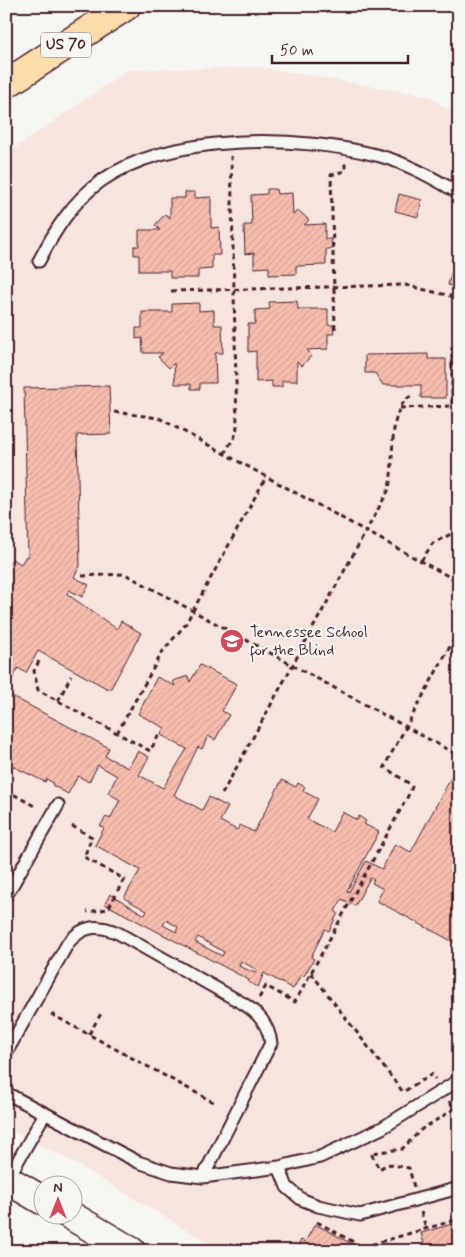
<svg xmlns="http://www.w3.org/2000/svg" width="465" height="1257" viewBox="0 0 465 1257" font-family="Mynerve,sans-serif">
  <defs>
    <pattern id="building-hatch" width="6" height="6" patternUnits="userSpaceOnUse" patternTransform="scale(1.25)"><rect width="6" height="6" fill="#f7beaf"/><path d="M-1 1l2-2M0 6l6-6M5 7l2-2" fill="none" stroke="#d5a397"/></pattern>
  </defs>
  <rect width="100%" height="100%" fill="#f6f6f2"/>
  <filter id="ink" filterUnits="userSpaceOnUse"><feTurbulence type="fractalNoise" baseFrequency=".02" numOctaves="2"/><feDisplacementMap in="SourceGraphic" scale="10" xChannelSelector="R" yChannelSelector="G"/><feConvolveMatrix kernelMatrix="1 2 1 2 8 2 1 2 1" color-interpolation-filters="sRGB"/></filter>
  <g filter="url(#ink)">
    <path fill="#f6e5de" d="M259,67L429,96L459,117V1251H222L71,1161L6,1127V154L128,70Z"/>
    <path fill="url(#building-hatch)" stroke="#4a1f2b" fill-rule="evenodd" d="M267,189H276L277,194L292,193L293,215L298,210L309,220L304,225L325,224V239H331L332,249H326V265L296,266V274L269,275V267L254,268V253L245,254L244,225H252L251,195L267,194Z
      M185,192H195V198L211,197V228L219,227L220,255H212V269L198,270V278H170V271H139V255H134V246H139V230H160L155,225L165,214L170,218V198H185Z
      M399,194L422,200L418,217L395,211Z
      M452,270L459,272V287L448,285Z
      M297,301L298,309H328V325H333L334,334H328V349L307,350L312,355L302,366L297,361V381H282V387H272V381L256,382V351L248,352V324H255V310L270,309L269,302Z
      M199,303V311L214,310V325H222L223,353H215L216,383H200V389H191V384H175L174,363L169,368L158,357L163,353H143L142,338L136,339V328H142V312H172V304Z
      M428,354V359H446V398H421V385H383L375,373H365V355Z
      M109,386L111,434L77,435L80,566L74,577L89,585L82,597L69,590L67,594L117,629L121,621L141,633L110,690L38,651L26,673L18,668L6,690V569L12,559L21,564L26,556L28,557L24,388Z
      M200,665L237,684L222,711L229,715L215,740L208,736L202,749L198,747L174,795L202,810L209,797L228,807L220,821L237,830L240,825L254,832L282,780L296,787L298,783L305,787L303,791L318,799L307,819L332,832L342,812L357,820L359,816L366,821L364,824L379,832L347,891L349,892L366,861L382,869L395,844L411,852L459,763H457L459,759V945L377,901L383,889L372,883L374,880L370,878L355,906L342,899L335,911L338,913L329,931L325,929L311,957L314,959L304,976L301,975L293,989L264,973L258,987L248,982L249,980L105,904L110,894L145,915L147,911L124,898L140,870L95,845L104,828L100,826L106,817L110,819L120,800L108,793L117,776L98,765L89,782L78,776L68,794L52,785L53,783L47,779L45,782L6,763V693L109,748L105,756L128,768L138,751L149,757L139,775L163,788L187,749L161,735L165,728L138,714L157,677L175,686L173,681L188,676L190,682ZM166,920L178,927L176,932L163,925ZM198,937L224,952L222,956L195,942ZM241,961L257,970L255,973L239,966Z
      M459,1222V1251H426L421,1233Z
      M315,1224L365,1251H295L301,1240L305,1242Z"/>
    <g fill="none" stroke-linecap="round" stroke-linejoin="round">
      <g stroke="#4a1f2b" stroke-width="15">
        <path id="lane" d="M39,261C55,230 72,202 101,181C171,132 301,135 380,156C409,164 434,179 459,193
          M6,896L58,805
          M6,1053L68,943C83,925 98,924 118,933L244,1004C259,1014 268,1024 271,1043L203,1177
          M6,1093L138,1162L171,1173L203,1177L279,1167L320,1157L382,1128L459,1080
          M279,1167L287,1187L301,1199L318,1206L360,1215L459,1188
          M7,1180L44,1115"/>
      </g>
      <g stroke="#4a1f2b" stroke-width="31">
        <path id="secondary" d="M6,1179L42,1200
          M68,1214L131,1251"/>
      </g>
      <g stroke="#4a1f2b" stroke-width="31">
        <path id="primary" d="M6,84L126,6"/>
      </g>
      <path stroke="#4a1f2b" stroke-width="3" stroke-dasharray="5 4" stroke-linecap="butt" d="M171,291L405,285L459,298
        M335,329L331,175L345,171V162
        M400,408L452,406V348L459,344
        M114,412L159,418L459,582
        M224,454L235,436L237,427L231,156
        M421,561L433,543L459,530
        M82,576L125,574L454,753
        M39,661L34,671L38,690L150,751L160,733
        M58,701L71,676
        M117,733L163,651L185,625L266,477
        M6,790L36,807
        M222,794L388,491C397,465 384,406 414,395
        M72,826L92,837L84,857L124,879L108,909L87,912
        M311,973L403,1092L432,1074L435,1079
        M259,998L266,986L295,1002L408,796L412,787L410,784L384,767L459,630
        M51,1014L215,1103
        M89,1034L102,1012
        M414,1187L409,1168L388,1164L379,1169L371,1153L402,1149L422,1129L454,1109L449,1101
        M421,1212L426,1228
        M317,1222L370,1251
        M363,1247L459,1219"/>
      <use href="#lane" stroke="#f6f6f2" stroke-width="11"/>
      <use href="#secondary" stroke="#f6f6f2" stroke-width="28"/>
      <use href="#primary" stroke="#fbddab" stroke-width="28"/>
    </g>
  </g>
  <defs>
    <g id="school-disc" transform="scale(1.25)"><circle r="9.5" fill="#d1495b" stroke="#f6f6f2"/><path d="M0-5L7-2L0 1L-7-2ZM-4 1L0 2.5L4 1V4Q0 6-4 4Z" fill="#fff"/></g>
  </defs>
  <g fill-rule="evenodd">
    <use href="#school-disc" x="232" y="641"/>
  </g>
  <g text-anchor="middle" dominant-baseline="central" stroke-width="4" stroke-linejoin="round" paint-order="stroke">
    <rect fill="#f6f6f2" stroke="#7e6067" stroke-width="1" x="41" y="32.5" width="50" height="25" rx="4"/>
    <g font-size="15" font-weight="bold" fill="#4a1f2b">
      <text x="66" y="45">US 70</text>
    </g>
    <g font-size="16" fill="#4a1f2b" stroke="#f6f6f2" text-anchor="start">
      <text x="250" y="632">Tennessee School<tspan x="250" dy="18">for the Blind</tspan></text>
    </g>
  </g>
  <rect width="465" height="1257" fill="none" stroke="#f6f6f2" stroke-width="25"/>
  <rect x="12" y="12" width="440" height="1232" fill="none" stroke="#4a1f2b" stroke-width="2" filter="url(#ink)"/>
  <g transform="translate(58 1200)"><circle r="24" fill="#f6f6f2" stroke="#b1a0a2"/>
  <path d="M0-4L9 19L0 12L-9 19Z" fill="#d1495b"/>
  <text y="-8" font-size="14" font-weight="bold" text-anchor="middle" fill="#4a1f2b">N</text>
  </g>
  <path d="M272 55v8h136v-8" fill="none" stroke="#4a1f2b" stroke-width="2.5"/>
  <text x="280" y="55" font-size="15" fill="#4a1f2b" stroke="#f6f6f2" stroke-width="4" paint-order="stroke">50 m</text>
</svg>
